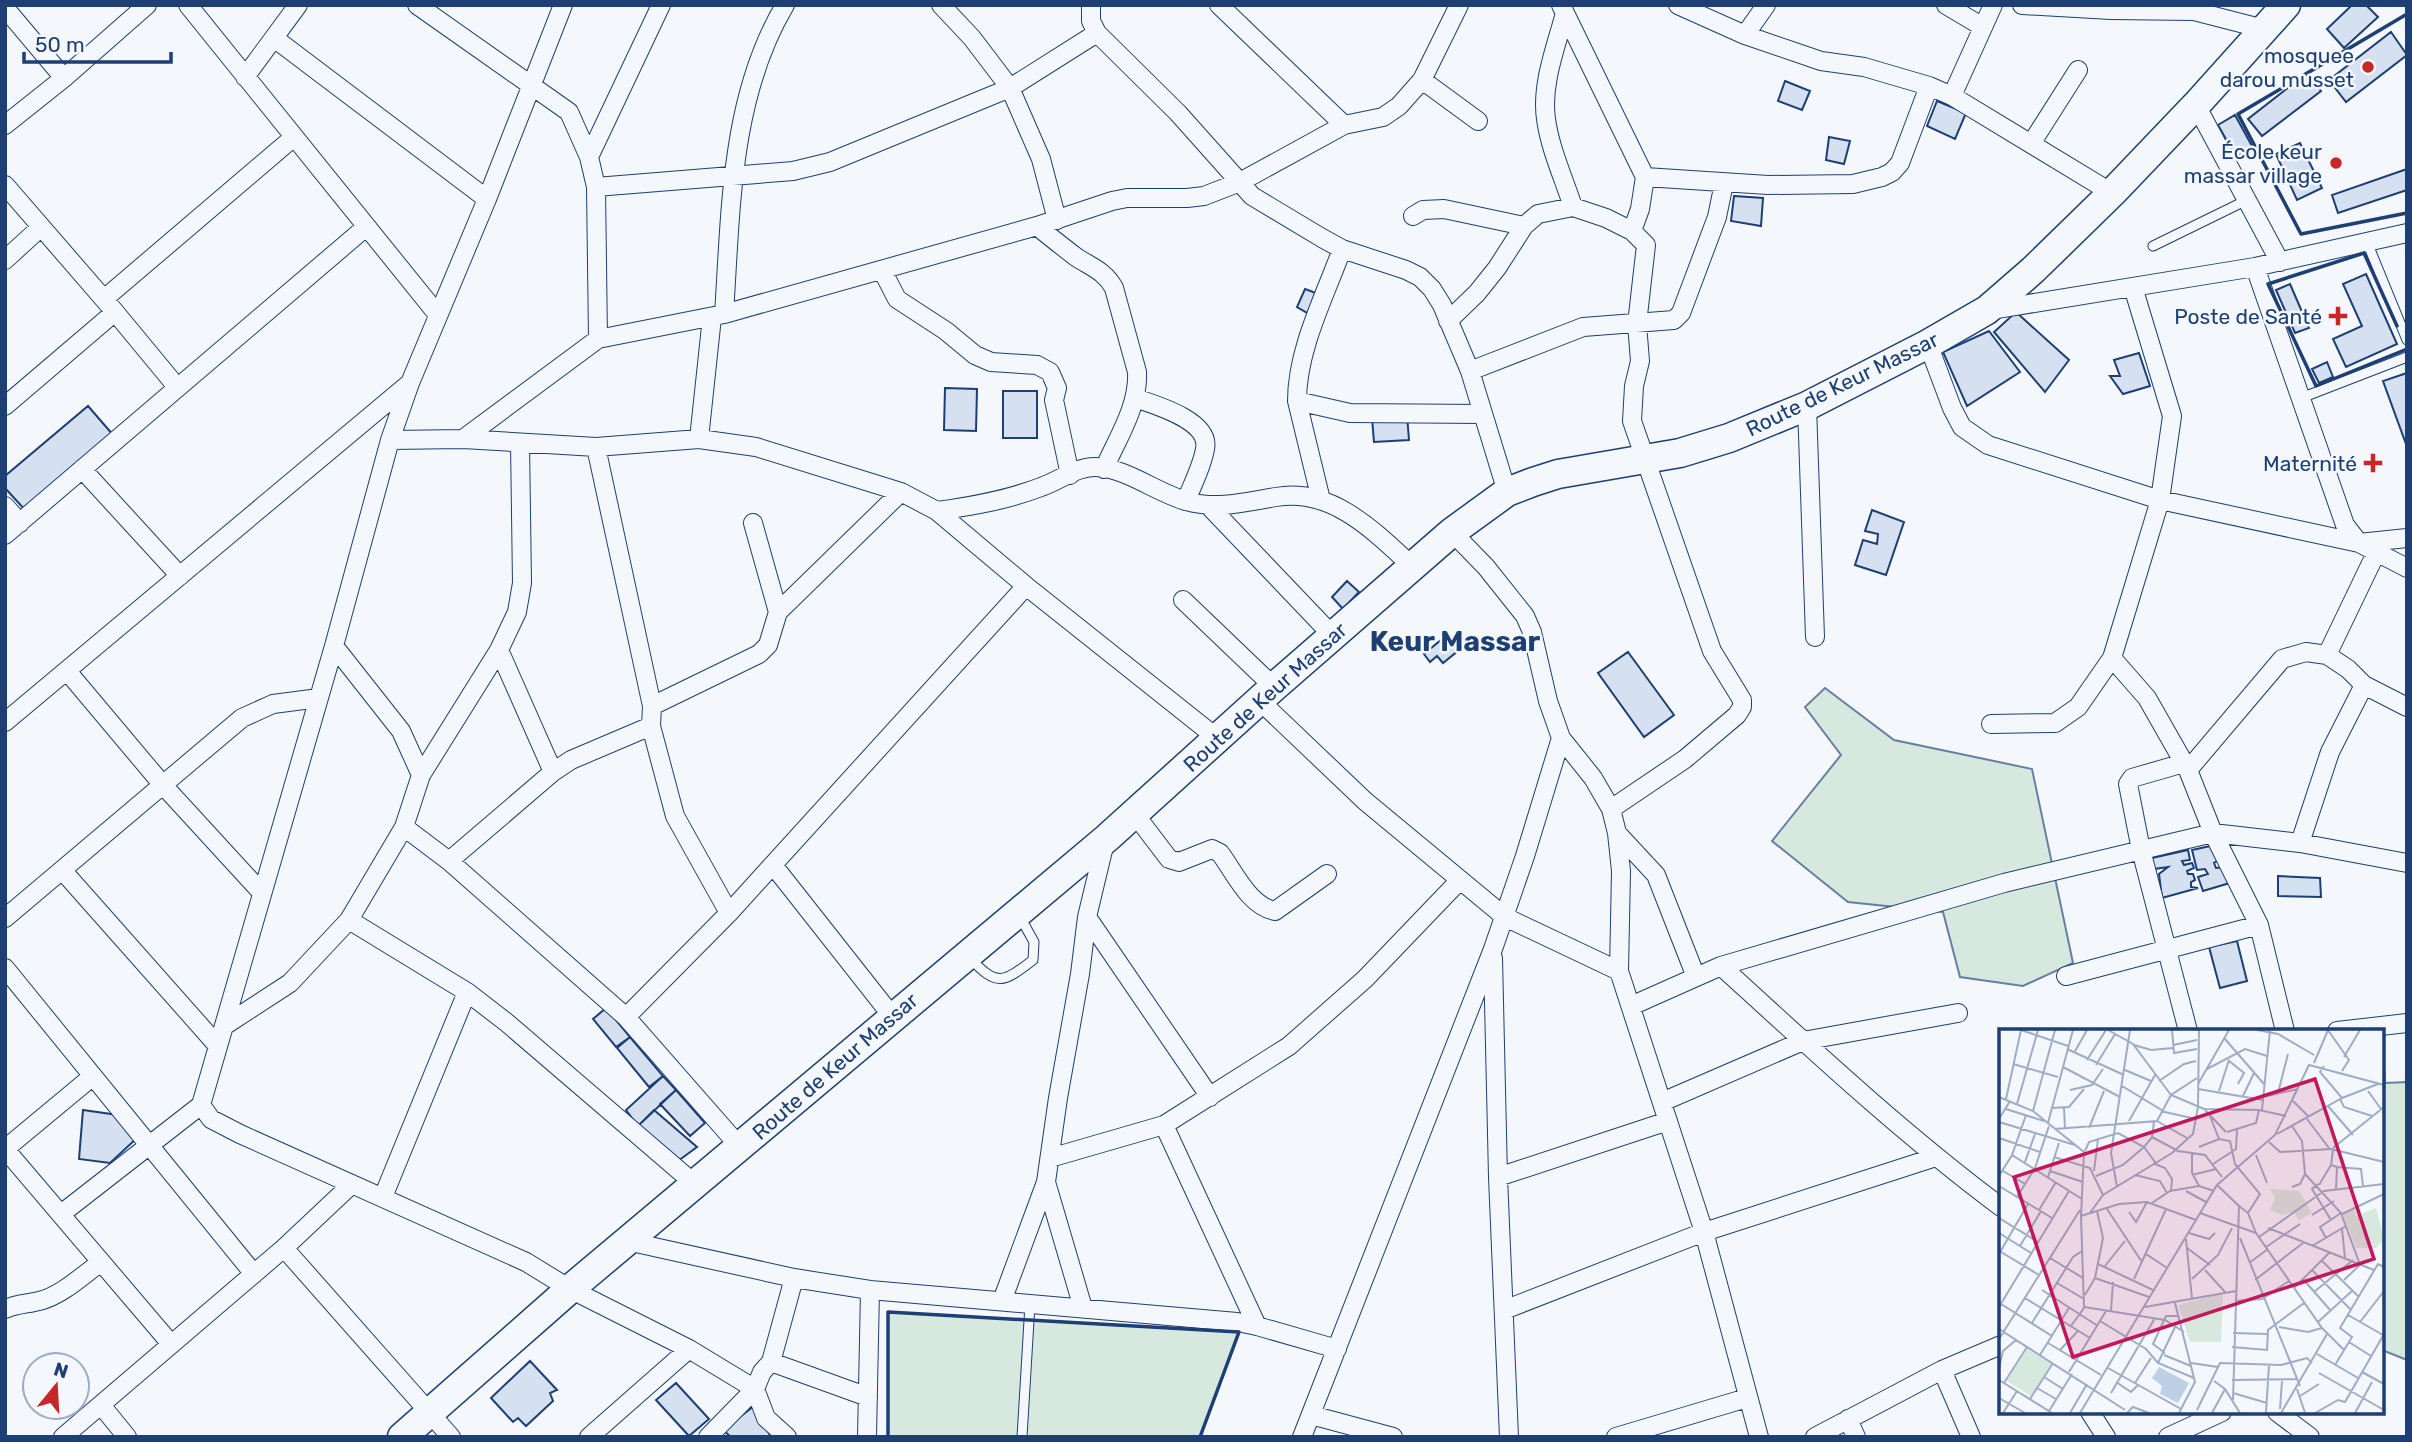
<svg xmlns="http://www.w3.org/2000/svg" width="2412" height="1442" viewBox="0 0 2412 1442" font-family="Rubik,sans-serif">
  <rect width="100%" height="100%" fill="#f4f7fb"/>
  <path fill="#d7e8df" stroke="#687fa3" stroke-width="2" d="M1825,688L1894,740L2032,769L2073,963L2023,986L1960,977L1943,912L1848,902L1772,841L1841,755L1805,707Z
    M2382,1035L2385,1083L2407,1082V1360L2382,1350Z
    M888,1312L1239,1332L1200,1437H888Z"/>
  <path fill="#d5e0f0" stroke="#1d3f73" stroke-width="2" d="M2352,5H2366L2378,17L2344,48L2327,29Z
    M2391,32L2407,55L2346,102L2329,80Z
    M2307,73L2321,91L2262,136L2248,119Z
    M1785,81L1810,91L1802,110L1778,101Z
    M1937,101L1966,113L1955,139L1927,126Z
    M2235,115L2253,148L2236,157L2218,125Z
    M1829,137L1850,141L1844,164L1826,160Z
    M2300,143L2322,188L2297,200L2276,154Z
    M2407,169V190L2338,213L2332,195Z
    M1734,196L1763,198L1761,226L1731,221Z
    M2366,274L2397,344L2346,367L2333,339L2362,326L2343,284Z
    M2290,284L2309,328L2295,333L2276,290Z
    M1305,289L1324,296L1316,318L1297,307Z
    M2016,312L2069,360L2045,392L1994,332Z
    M1989,331L2020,372L1967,406L1943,352Z
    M2139,353L2150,386L2123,394L2110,376H2120L2114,360Z
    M2327,362L2333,377L2319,383L2312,369Z
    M2407,373V444H2406L2383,381Z
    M945,388L977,389L976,431L944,430Z
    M1003,391H1037V438H1003Z
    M88,406L114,436L26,511L5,488V476Z
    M1407,415L1409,440L1374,442L1372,418Z
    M1872,510L1904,522L1886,575L1855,565L1863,540L1877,544L1878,534L1865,531Z
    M1347,581L1359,592L1343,609L1332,597Z
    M1447,635L1459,650L1443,663L1437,656L1430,662L1424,654Z
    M1628,652L1674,715L1644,737L1598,673Z
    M2215,845L2222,858L2214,863L2216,868L2227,867L2233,882L2203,891L2198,877L2208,874L2205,869L2197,870L2192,850Z
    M2188,850L2190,860L2182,861L2184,865L2192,863L2194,868L2187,871L2188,874H2193L2195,880L2191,882V887L2198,888L2162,898L2159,874L2168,867L2154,869L2152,858Z
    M2278,876L2320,878L2321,897L2278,896Z
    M2237,941L2247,981L2220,988L2209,947Z
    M606,1008L630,1037L616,1047L593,1019Z
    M630,1037L663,1076L649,1087L617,1048Z
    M663,1076L676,1090L638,1126L626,1110Z
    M676,1090L705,1123L690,1136L660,1104Z
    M83,1110L118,1115L137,1138L110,1163L79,1159Z
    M654,1110L697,1147L678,1161L638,1126Z
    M530,1361L557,1390L550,1393L553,1401L526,1426L518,1418L513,1422L491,1398Z
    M676,1383L709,1419L689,1436L656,1400Z
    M754,1406L771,1437H731L723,1430Z"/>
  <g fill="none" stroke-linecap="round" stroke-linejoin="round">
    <g stroke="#1d3f73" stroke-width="11">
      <path id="lane" d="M2367,242L2407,340
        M2153,246L2247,200
        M2301,398L2407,357
        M970,958C997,987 1003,983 1033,960L1034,942L1019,915
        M1022,1437L1030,1304"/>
    </g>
    <g stroke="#1d3f73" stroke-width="20">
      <path id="street" d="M188,5L438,315
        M417,5L569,112L589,157L596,187L598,339
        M563,5L487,199L410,383L390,440L334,646L201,1105L211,1119L240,1134L526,1262L570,1289L689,1349L755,1389L766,1418L787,1437
        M941,5L972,38L1010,88L1041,159L1057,220
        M1091,5V21L1097,33L1178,113L1252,196L1322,238L1342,249L1406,270L1420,277L1432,289L1442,305L1470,371L1507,492
        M1219,5L1344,125
        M1561,5L1645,177L1640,209L1632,231
        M1678,5L1745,35L1821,61L1864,67L1929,86L1952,96L2112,193
        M1946,5L1983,27
        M2022,5L2111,10L2194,11L2264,29
        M5,8L64,78
        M1565,13C1556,47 1541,84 1546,119C1550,149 1564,179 1573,207
        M1745,35L1766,5
        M274,38L487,199
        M245,77L298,5
        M1422,80L1478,121
        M1952,96L1993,5
        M2196,105L2280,262
        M5,125L64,78L147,5
        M2031,144L2078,70
        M589,157L661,5
        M1645,177L1768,185L1853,184L1882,177L1892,172L1900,163L1929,86
        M5,185L115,312L177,387
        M596,187L793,171L830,162L1010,88L1097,33
        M1413,216L1423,210L1444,209L1524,226
        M1037,226C1050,237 1063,247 1076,257C1091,267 1105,271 1114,288L1137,372C1139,406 1117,439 1104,469
        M5,260L41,227
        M2255,267L2345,525L2359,543
        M882,270L897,299L946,331L975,355L991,362L1037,365L1050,372L1057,388L1054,400L1070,475
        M104,299L294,137
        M1991,310L2255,267L2407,233
        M724,314C731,209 730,98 785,5
        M1448,321L1477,293L1497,268L1524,226L1538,214L1573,207L1606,218L1632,231L1646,245L1637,324L1640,361L1634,386L1632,421L1712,651L1742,700V707L1737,715L1685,759L1611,809
        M1928,344L1952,408L1962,427L1988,445L2160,500L2359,543L2407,568
        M1470,371L1583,327L1674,320L1681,313L1717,217L1724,183
        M1135,398C1156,405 1211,421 1205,449C1202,467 1192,485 1186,501
        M1297,401L1350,413L1483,414
        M5,406L115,312
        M1807,406L1815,637
        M463,439L598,339L724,314L1037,226L1112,201L1127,198H1187L1204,196L1240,182L1344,125L1383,117L1399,106L1422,80L1459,5
        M699,439L712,317
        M390,440L463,439L596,447L699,439L756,447L901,492L937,511L1026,586L1217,738
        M596,447L652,706L651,726L675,816L729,913
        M82,469L180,576
        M1321,500L1297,401C1297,349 1325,296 1342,249
        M1208,505L1333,636
        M5,506L20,523
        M937,511C973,506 1007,500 1041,487C1059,481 1077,466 1096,467C1126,468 1157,493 1186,501C1216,510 1246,502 1276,497C1332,487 1375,532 1413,567
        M753,523L778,612L901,492
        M5,535L366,227
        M2359,543L2407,538
        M1183,600L1274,687
        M334,646L401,731L421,775
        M499,650L553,772
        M2112,658L2147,698L2188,770L2213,833L2259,925L2285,1031
        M67,671L162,784L262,893
        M2364,685L2348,669L2327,655L2376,553
        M1259,700L1365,801L1505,917L1619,971
        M652,706L759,654L768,645L778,612
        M5,722L410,383
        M1991,724L2055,723L2078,707L2112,658L2160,500L2172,416L2133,287
        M1561,738L1593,778L1611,809L1617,833L1621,871L1619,971L1704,1232L1759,1437
        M2184,763L2132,778L2128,784L2141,850L2188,1031
        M2188,770L2282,659L2306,652L2327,655
        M1134,813L1169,859L1179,862L1212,849L1220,853C1235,873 1249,906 1275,911L1327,874
        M404,827L449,861L626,1017L740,1147
        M1617,833L1656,875L1696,977
        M2300,843L2330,752L2364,685L2407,707
        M449,861L553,772L571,760L651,726
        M773,865L892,1016
        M62,870L218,1046
        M1087,917L1210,1097
        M5,918L242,718L273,704L319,698
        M349,920L467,992L506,1022L696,1185
        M1493,958L1498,1177L1509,1437
        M1721,966C1812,1049 1902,1133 2001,1207
        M5,968L254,1274
        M2066,976L2259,925
        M1631,1006L1721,966L2004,883L2213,833L2300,843L2407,863
        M626,1017L729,913L1026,586
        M224,1026L290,983L349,920L404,827L421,775L499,650L517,612L522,583L520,443
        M2337,1031L2407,1023
        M1662,1102L1803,1041L1958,1013
        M1164,1125L1257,1326
        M5,1149L171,1344
        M5,1149L93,1076
        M1050,1158L1164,1125L1289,1046L1365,979L1460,880
        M1498,1177L1668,1121
        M1046,1182L1083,1308
        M383,1197L467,992
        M61,1214L201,1105
        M627,1241L794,1278L870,1290L1237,1322L1257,1326L1337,1349
        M284,1248L451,1437
        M1002,1301L1046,1182L1058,1098L1080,974L1087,917L1106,838
        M5,1309C17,1304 27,1304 39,1301C61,1296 83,1275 101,1262
        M1504,1310L1704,1232L1936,1157
        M771,1362L794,1278
        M1942,1370L1971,1437
        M101,1405L127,1437
        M2090,1412L2106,1437
        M2277,1412L2310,1437
        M1311,1415L1393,1437
        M1848,1419L1856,1437
        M63,1437L284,1248L352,1184
        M589,1437L689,1349
        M708,1437L755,1389L762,1372L771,1362L868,1397
        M867,1437L870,1290
        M1302,1437L1493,949L1525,856L1561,738L1548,701L1532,632L1525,616L1486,567L1452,532
        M1616,1437L1747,1398
        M1815,1437L1942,1370L2001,1345
        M2168,1437L2222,1412"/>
    </g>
    <g stroke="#1d3f73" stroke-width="31">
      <path id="primary" d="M402,1437L570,1289L1107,838L1274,687L1452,532L1507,492L1533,482L1558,474L1680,453L1729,438L1807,406L1928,344L1987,310L2033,270L2112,193L2196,105L2286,5"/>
    </g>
    <use href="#lane" stroke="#f4f7fb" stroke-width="9"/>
    <use href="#street" stroke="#f4f7fb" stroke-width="18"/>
    <use href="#primary" stroke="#f4f7fb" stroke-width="28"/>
    <path stroke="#1d3f73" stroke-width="3.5" d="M2407,14L2238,114L2301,234L2407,213
      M2397,326L2364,253L2268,284L2316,386L2407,349
      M888,1437V1312L1239,1332L1200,1437"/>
  </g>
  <g fill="#c62828" stroke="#f4f7fb" stroke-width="2.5">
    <circle cx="2368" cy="67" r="7"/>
    <circle cx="2336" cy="163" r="7"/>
    <path d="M2334.5 305.5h7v7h7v7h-7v7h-7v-7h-7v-7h7z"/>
    <path d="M2369.5 452.5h7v7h7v7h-7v7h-7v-7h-7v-7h7z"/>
  </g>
  <g text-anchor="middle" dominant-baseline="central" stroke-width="5" stroke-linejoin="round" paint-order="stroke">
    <g font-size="21" fill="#1d3f73" stroke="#f4f7fb" text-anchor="end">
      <text x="2354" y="55">mosquee<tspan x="2354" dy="24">darou musset</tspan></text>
      <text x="2322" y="151">École keur<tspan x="2322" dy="24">massar village</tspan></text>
      <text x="2322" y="316">Poste de Santé</text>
      <text x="2357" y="463">Maternité</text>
    </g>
    <g font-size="21" fill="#1d3f73" stroke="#f4f7fb">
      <text transform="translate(1842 384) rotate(-26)">Route de Keur Massar</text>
      <text transform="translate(1265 697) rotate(-42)">Route de Keur Massar</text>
      <text transform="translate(835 1066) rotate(-41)">Route de Keur Massar</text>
    </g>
    <g font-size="28" font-weight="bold" fill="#1d3f73" stroke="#f4f7fb">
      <text x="1455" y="641">Keur Massar</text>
    </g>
  </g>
  <g transform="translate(1999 1029)">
    <rect width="385" height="385" fill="#f4f7fb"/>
    <path d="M271,160L300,162L313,184L300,191L295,183L283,186L271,181L276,168ZM377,179L385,210L377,219H357L344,185L355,181L357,187ZM224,264L222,313H191L179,276ZM28,320L52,335L32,367L8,352Z" fill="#d7e8df"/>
    <path d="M160,338L190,354L179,374L161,365L163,357L153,349Z" fill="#bed0e5"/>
    <path fill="none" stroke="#9eadc5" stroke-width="2" d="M22,1L69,17M109,1L134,15L172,66L205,80L260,81L287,87M173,1L175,24L198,20M258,1L279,5L315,26M329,1L350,31L343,42M226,10L265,55M135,16L152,21L174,19M174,16L198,11M68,20L125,46M75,24L88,1M345,28L361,1M88,31L107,1M229,31L245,44L239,55M315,34L329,1M14,35L59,48M97,36L116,5M64,38L121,68M208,40L246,20L268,27M126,41L152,52M160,52L185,35L197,32M199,55L230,1M123,57L166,83L197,90M199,60L264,71M71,61L93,56L104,40M220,62L230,31M369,62L382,80M279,64L289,25M244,67L255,44M0,68L34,82L85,123L82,187L85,278L166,291L185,303M264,68L299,60M343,69L379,55M7,70L22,1M341,70L345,78L373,87M294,72L310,88M18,75L39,1M329,77L354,106M52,79L70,78L85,60M65,79L66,100M7,80L45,92M206,81L227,103M263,81L271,1M34,82L56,1M211,87L220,110M0,90L11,72M308,90L330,119M130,92L156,46M158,92L188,109M0,93L76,116M49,94L74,1M90,99L105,62M56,100L158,92L172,66L198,49M228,103L257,94L260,81M278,105L343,69L321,43L325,37M153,108L179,122L206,126L223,148M0,109L41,123M270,113L281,123L332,120L385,133M200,118L220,110L231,112L236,135L261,165L249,184M334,119L385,78M334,121L332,136L338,138M86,122L90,113L119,104L145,118L156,133M193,125V144L200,157M13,126L83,170M257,126L268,154M55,128L91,139L104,166M26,133L36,105M154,134L166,139L173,150L172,162M214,135L237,120L238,101M4,142L26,155M51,142L84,153M95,142L99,110M306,145L342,184L360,233M136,146L161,152L168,164M193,146L217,140M0,147L13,126L27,86M97,147L124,136L145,118L153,108L155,93M49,148L60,114M319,155L313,160L332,191M218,156L240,177L234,371M320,156L332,136M0,157L53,189M118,158L112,124L131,1M293,158L301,155L306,145L303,112L293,97M337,160L338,138L362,140L364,157M187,162L207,173M18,168L36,139L50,97M153,174L171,162L200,157L215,162M240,177L249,184L257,204L323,299L345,321M108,180L143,233M40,181L57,153M130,183L137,193L148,173M91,184L104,166L173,124L194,105L199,78L200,1M201,184L257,204M343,185L385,165M313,186L335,172M82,187L120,175L148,173L197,191M0,189L39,213M269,199L375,241M343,200L346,229M0,204L32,224M190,204L210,210L216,204M260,208L325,162L385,155M241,209L301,357M327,209L321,198L342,184M187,210L193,270M21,217L42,182M313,217L347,197M267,218L301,195M188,219L211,236M2,223L40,246M0,225L29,175M147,225L168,239M51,229L84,249M323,232L359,267M250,234L269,220M99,235L154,261M106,237L126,212M206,241L226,263M313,241L352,281M96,249L150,268M135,250L167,180M193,250L219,226L233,199M304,250L332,282M256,251L304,214M345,251L363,234M58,254L85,270M295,259L331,223M43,261L99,297M315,263L354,231M86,266L96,249L104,209L98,182M26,269L91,309M236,272L263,270L290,252M176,274L196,353L180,384M2,275L53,307M0,278L70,162M146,278L237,262M112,282L114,253M349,286L384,306M101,292L147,320L159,334L195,349M319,293L354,261M361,293L385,262M33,294L74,228L83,222M72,297L85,279M280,298L309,303L323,299M0,300L126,381M234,304L268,305M0,310L81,181M350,313L372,327M49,314L102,346M233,318L268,321L269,301L305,274M61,321L79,302M166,324L154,315L167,287H180M318,325L359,349M41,326L70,279M165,326L192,337M159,334L176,298M192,334L219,338M336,336L353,308L341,299L379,235L385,238M0,339L4,322L17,311M109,339L182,380M70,343L107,282M363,343L385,355M320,344L385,381M45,348L64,360M0,351L53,384M233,351L298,350M215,352L226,360L241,384M117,353L132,363L139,356M5,354L28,318M136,354L152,329M38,359L57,370M298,360L306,384M112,364L156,289M234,364L268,374M301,367L320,355M0,369L26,384M31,370L54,334M281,380L283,352M198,381L221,334L282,336L308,329L313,334M50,382L73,345M4,384L18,362M71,384L88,355M81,384L218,156L276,106L310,36L385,56M128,384L134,378L150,384M213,384L226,360M267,384L270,336M282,384L328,305M316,384L339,371L346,373L385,305M356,384L373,353"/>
    <path fill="#c2185b" fill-opacity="0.15" stroke="#c2185b" stroke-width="3.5" d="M316,50L375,230L74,328L15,148Z"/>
    <rect width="385" height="385" fill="none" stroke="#1d3f73" stroke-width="3.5"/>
  </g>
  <rect width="2412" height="1442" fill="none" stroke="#1d3f73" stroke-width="14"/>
  <g transform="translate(56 1386) rotate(18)"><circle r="33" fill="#f4f7fb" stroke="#9eadc5" stroke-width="2"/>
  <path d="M0-5L12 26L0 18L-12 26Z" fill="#c62828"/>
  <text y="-10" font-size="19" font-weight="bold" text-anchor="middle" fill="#1d3f73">N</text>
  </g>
  <path d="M24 52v10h147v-10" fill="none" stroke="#1d3f73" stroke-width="3.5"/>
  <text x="35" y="52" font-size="21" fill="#1d3f73" stroke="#f4f7fb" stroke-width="5" paint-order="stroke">50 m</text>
</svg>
